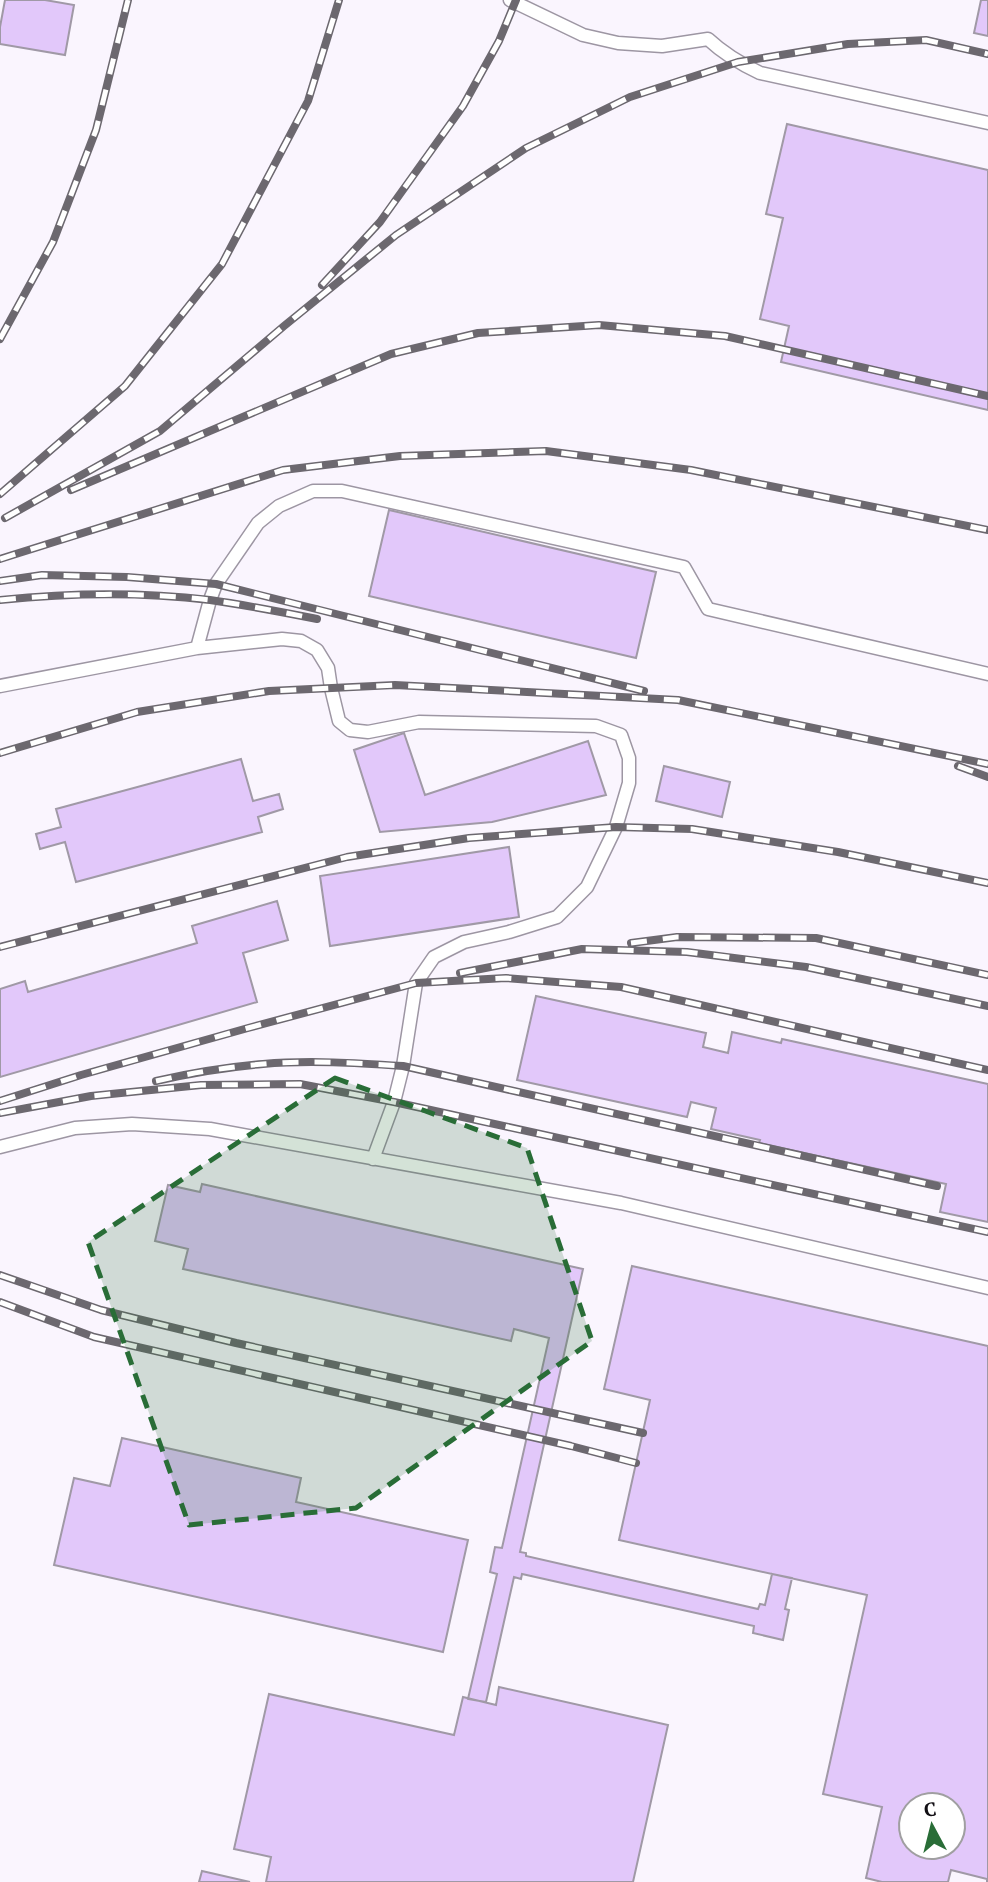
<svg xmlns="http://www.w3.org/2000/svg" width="988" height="1882" viewBox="0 0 988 1882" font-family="'PT Serif',serif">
  <rect width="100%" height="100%" fill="#faf5fe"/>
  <path fill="#e2c8fa" stroke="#a099a6" stroke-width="2" fill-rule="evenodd" d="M5,0H45L74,5L65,55L0,44V27Z
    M981,0H988V36L974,33Z
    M787,124L988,170V410L781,362L789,326L760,319L783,218L766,214Z
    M389,510L656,572L636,658L369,596Z
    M404,733L425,795L588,741L606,795L492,822L380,832L354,750Z
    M241,759L253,801L279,794L283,809L258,817L262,832L76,882L65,842L40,849L36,834L61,827L56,809Z
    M664,766L730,782L722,817L656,801Z
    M509,847L519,917L330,946L320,876Z
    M277,901L288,940L243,953L257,1002L0,1077V989L25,981L28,992L197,943L192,926Z
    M536,996L706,1033L703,1047L728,1053L732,1032L781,1043L782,1039L988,1084V1222L940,1212L946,1184L759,1143L760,1140L711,1129L716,1108L691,1102L687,1117L517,1080Z
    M202,1184L583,1269L520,1552L526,1553V1556L758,1609L760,1604L765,1605L772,1574L792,1578L785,1609L789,1610L783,1640L753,1633L754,1626L522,1574L521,1579L514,1577L486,1702L468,1699L497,1574L490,1572L495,1547L502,1548L549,1338L514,1329L511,1341L183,1269L188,1249L155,1241L168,1185L200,1192Z
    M632,1266L988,1346V1882H987V1879L951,1870L948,1882H882L866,1878L882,1807L823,1794L867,1595L619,1540L650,1400L604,1389ZM911,1805H953V1847H911Z
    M122,1438L301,1478L296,1502L468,1540L443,1652L54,1565L74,1478L110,1486Z
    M499,1687L668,1725L633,1882H266L271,1857L234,1849L269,1694L454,1735L463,1697L496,1705Z
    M202,1871L250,1882H199Z"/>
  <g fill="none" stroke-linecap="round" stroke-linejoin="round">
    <g stroke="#9d96a3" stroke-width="15">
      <path id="service" d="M510,0L583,35L618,43L662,46L708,39C724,54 741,64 760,73L988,123
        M197,648L282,639L301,641L317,650L328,668L331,688L339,721L350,730L368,732L419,722L596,726L621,735L629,758V783L616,827L587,887L557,917L509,932L464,942L434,957L416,983L403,1066L394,1102L373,1159
        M0,686L197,648L210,600L216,584L258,523L279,506L313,491H342L684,567L708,609L988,674
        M0,1147L75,1128L132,1124L210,1129L621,1203L988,1288"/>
    </g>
    <use href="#service" stroke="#fff" stroke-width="12"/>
    <g stroke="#6c686f" stroke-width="8">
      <path id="rail" d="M322,285L380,222L463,106L499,41L516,0
        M0,339L53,242L96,130L128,0
        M71,490L391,354L478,333L599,325L725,336L988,396
        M0,494L125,386L222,264L308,101L339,0
        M5,518L160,431L284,326L396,235L526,148L630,97L738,62L848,44L926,40L988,54
        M0,559L283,470L400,456L546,451L691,470L988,530
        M0,581L42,575L127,577L216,584L644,691
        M0,600C69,593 141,592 210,600C246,605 281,612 317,619
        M0,753L137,712L269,691L395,685L678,700L988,764
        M958,766L988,777
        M631,943L677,937L816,938L988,975
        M0,947L347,857L469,838L616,827L692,829L838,852L988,883
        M460,973L582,949L687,952L806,967L988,1006
        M156,1081C191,1073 227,1067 263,1064C309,1060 357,1063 403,1066L937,1186
        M0,1101L81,1075L248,1028L416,983L506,978L621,987L988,1070
        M0,1113L91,1096L201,1085L300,1084L394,1102L988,1232
        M0,1275L101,1310L236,1343L643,1433
        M0,1302L94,1337L571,1446L636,1463"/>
    </g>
    <use href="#rail" stroke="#fff" stroke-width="5" stroke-dasharray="16" stroke-linecap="butt"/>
  </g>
  <path fill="#296d37" fill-opacity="0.2" stroke="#296d37" stroke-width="5" stroke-dasharray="14 9" stroke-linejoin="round" d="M335,1078L527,1148L592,1341L356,1508L189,1525L88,1242Z"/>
  <g transform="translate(932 1826) rotate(353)"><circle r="33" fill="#ffffff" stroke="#a09fa1" stroke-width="2"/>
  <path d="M0-5L12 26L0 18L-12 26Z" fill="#296d37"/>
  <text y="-10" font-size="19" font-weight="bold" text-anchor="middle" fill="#120f14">С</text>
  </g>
</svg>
